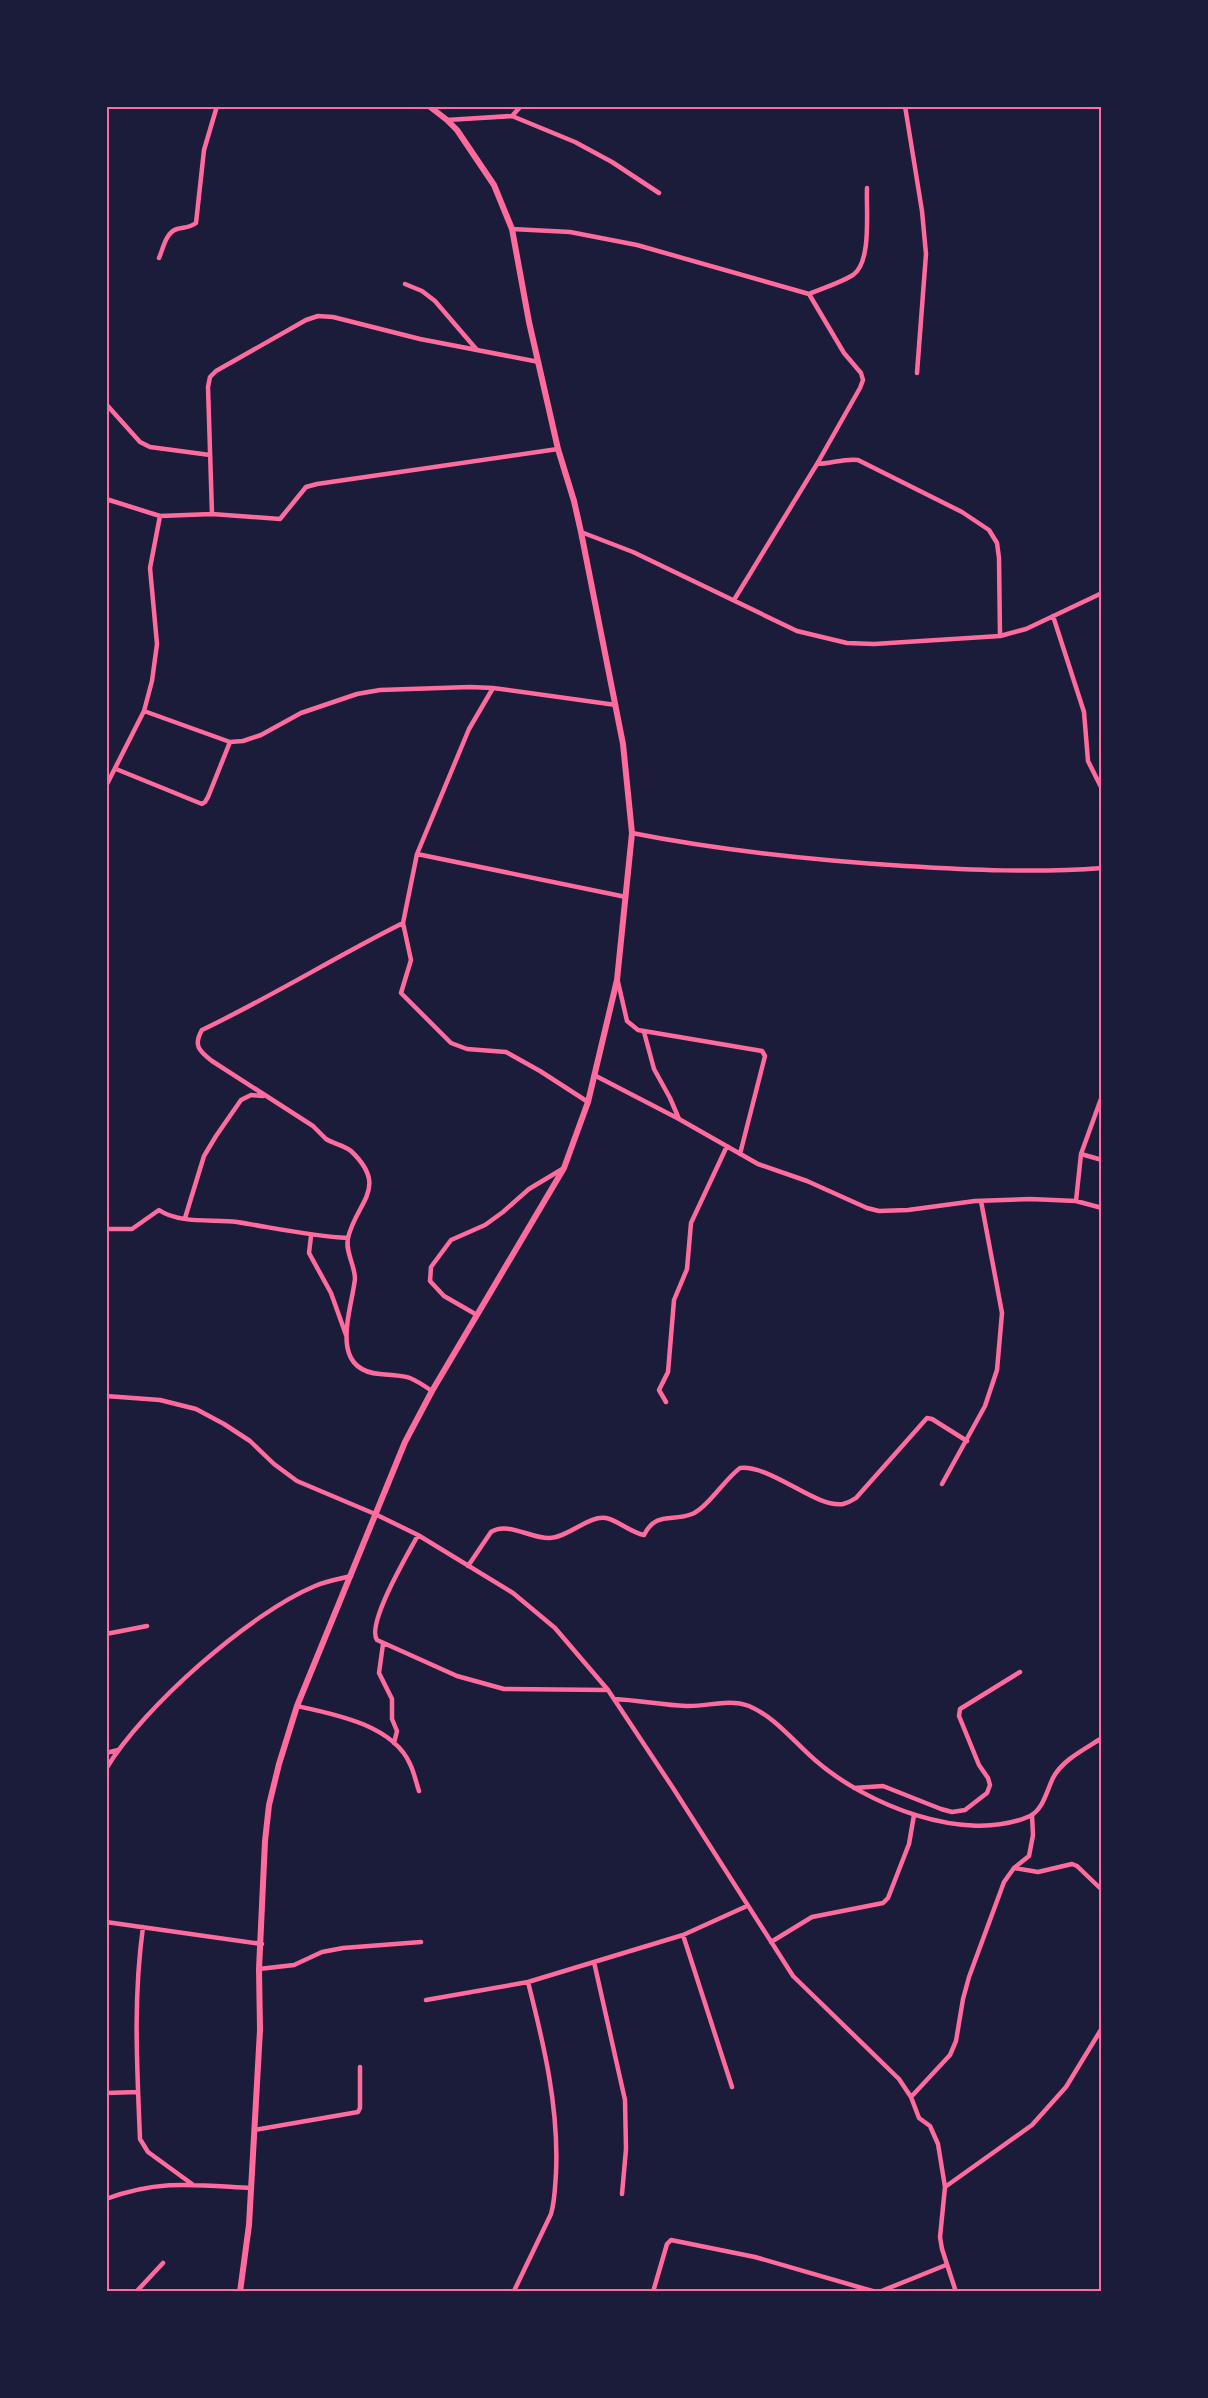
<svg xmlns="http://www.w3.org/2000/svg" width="1208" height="2398" viewBox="0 0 1208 2398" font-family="'DM Sans',sans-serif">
  <rect width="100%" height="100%" fill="#1b1b3a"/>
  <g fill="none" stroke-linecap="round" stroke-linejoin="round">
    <path stroke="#ff6b9d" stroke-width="4.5" d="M905,106L922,211L926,254L917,373
      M512,116L575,142L612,162L659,193
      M447,120L512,116L521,106
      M512,229L570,232L637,245L809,294L844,353L861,373L863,380L860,388L817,464L734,600
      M159,258C163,249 166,232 177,229C185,227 189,228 196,223L204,150L217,106
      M405,284L422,291L435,301L477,350
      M809,294C823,288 840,283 853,275C872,262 866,210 867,188
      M106,404L140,442L150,447L210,455
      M817,464C830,464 845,458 858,460L962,512L989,530L997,543L999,558L1000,636
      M106,499L160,516
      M212,514L208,387L210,377L216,371L306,320L318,316L333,317L420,339L539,362
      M581,532L633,552L797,631L847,643L874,644L1000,636L1026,629L1102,593
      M1053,616L1084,712L1088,761L1101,787
      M493,688L469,729L417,854L403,923L411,960L401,993L451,1043L467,1049L506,1052L540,1071L588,1102
      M144,711L230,742L243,741L261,735L301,713L357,694L380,690L470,687L493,688L616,705
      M116,769L202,804L205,802L208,797L230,742
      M106,786L144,711L152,681L157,644L150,568L160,516L212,514L280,519L306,487L317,484L558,449
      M632,833C722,851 813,860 905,866C971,870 1036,873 1102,868
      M417,854L626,897
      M403,923C335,957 271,997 202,1030C193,1045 199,1051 212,1061L313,1126C317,1130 322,1135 326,1139C334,1144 344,1145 351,1151C390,1188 356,1202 348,1238C345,1252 355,1265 355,1279C351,1312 328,1370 380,1374C409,1377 407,1374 432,1391
      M618,982L627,1021L638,1030L762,1051L765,1056L740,1154
      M644,1032L654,1069L670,1098L679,1119
      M594,1075L679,1119L758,1164L807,1181L867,1208L879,1211L908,1210L975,1201L1030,1199L1076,1201L1102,1208
      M1081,1154L1102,1160
      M1076,1201L1081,1154L1102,1096
      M185,1218L204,1156L216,1136L241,1100L251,1095L263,1096
      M106,1229H132L159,1210C179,1224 213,1219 237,1222C275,1228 309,1236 348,1238
      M311,1236L309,1253L331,1293L346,1335
      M477,1315L444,1296L430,1281L431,1267L451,1240L485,1225L503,1212L529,1189L564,1168
      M106,1396L160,1400L196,1409L224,1424L250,1441L274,1464L297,1481L375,1514L418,1535L513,1593L555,1628L608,1690L673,1788L793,1976L899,2079L911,2097L919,2118L930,2126L938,2144L945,2187L940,2237L942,2249L956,2292
      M666,1402L659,1390L668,1372L674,1300L687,1269L691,1223L727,1146
      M942,1484L985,1406L997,1370L1002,1313L981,1201
      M418,1535C408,1554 366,1624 377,1640L457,1676L504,1689L608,1690
      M468,1566L491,1532C508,1521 531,1539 550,1538C569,1537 589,1515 606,1518C619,1521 630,1532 644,1535C656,1511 672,1522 692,1514C707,1508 725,1479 740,1468C772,1465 815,1508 843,1504C847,1503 853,1500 856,1498L927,1418L932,1419L967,1441
      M106,1634L147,1626
      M383,1644L379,1673L392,1699V1719L397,1731L394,1743
      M614,1699C638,1700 662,1705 686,1706C707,1707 728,1698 749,1706C775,1717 794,1742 815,1760C865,1804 965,1845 1030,1816C1043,1810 1047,1790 1053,1778C1062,1760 1085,1749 1102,1738
      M297,1706C334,1714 393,1725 410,1764C414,1772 416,1782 419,1791
      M106,1753L118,1750
      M106,1769C143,1707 250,1613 315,1586C326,1581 339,1579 351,1576
      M854,1788L883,1786L941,1809L952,1812L965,1810L987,1793L990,1785L988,1778L979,1765L959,1716L960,1709L1020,1672
      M1014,1868L1038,1872L1072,1864L1077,1866L1102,1890
      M106,1922L262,1944
      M143,1927C133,2000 137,2065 140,2139L148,2152L192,2184
      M683,1935L732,2087
      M771,1942L812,1917L883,1903L888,1898L909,1844L914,1815
      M594,1962L625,2100L626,2149L622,2194
      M259,1969L294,1965L322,1952L343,1948L421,1942
      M426,2000L528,1982L683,1935L747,1906
      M106,2093L138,2092
      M911,2097L950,2055L956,2041L963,1999L969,1977L1004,1882L1014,1868L1029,1856L1033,1835L1032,1815
      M254,2130L358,2112L360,2108V2067
      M945,2187L1032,2125L1066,2087L1102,2028
      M106,2199C160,2179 196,2185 251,2188
      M514,2291L551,2214C555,2200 555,2187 556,2173C559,2108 544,2045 528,1982
      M136,2292L163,2263
      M653,2292L667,2244L671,2240L755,2257L876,2292
      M879,2292L946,2265"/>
    <path stroke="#ff6b9d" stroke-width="6" d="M240,2292L249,2225L260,2030L259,1969L265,1841L269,1805L279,1764L297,1706L405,1442L432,1391L564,1168L588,1102L617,980L632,833L623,744L581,532L574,501L558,449L529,322L512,229L494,185L457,130L447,120L429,106"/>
  </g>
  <rect width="1208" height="2398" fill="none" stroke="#1b1b3a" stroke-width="216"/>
  <rect x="108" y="108" width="992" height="2182" fill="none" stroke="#ff6b9d" stroke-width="2"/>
</svg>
